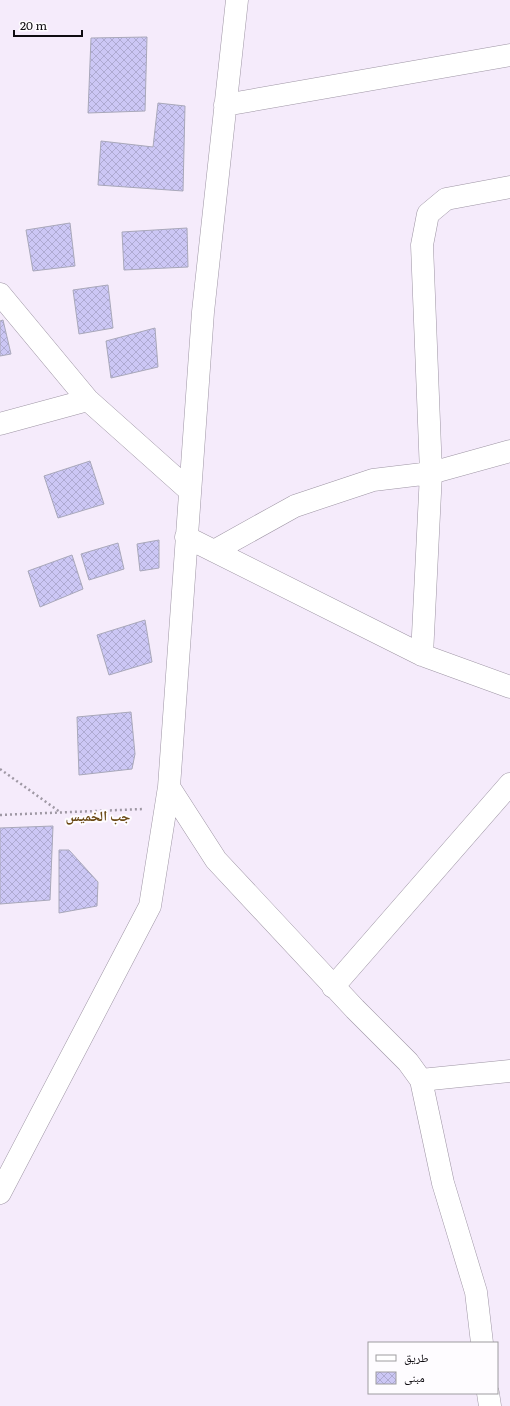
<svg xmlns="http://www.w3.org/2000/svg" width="510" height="1406" viewBox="0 0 510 1406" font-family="Literata,'Noto Naskh Arabic',serif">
  <defs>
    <pattern id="building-cross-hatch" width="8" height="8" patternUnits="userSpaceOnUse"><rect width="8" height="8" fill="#ccc7f5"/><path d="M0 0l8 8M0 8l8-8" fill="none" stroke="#aeaad1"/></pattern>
  </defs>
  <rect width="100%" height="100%" fill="#f5ebfb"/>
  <path fill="url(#building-cross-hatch)" stroke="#a9a8ba" d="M147,37L145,111L88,113L91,38Z
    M158,103L185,106L183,191L98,185L101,141L153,147Z
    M70,223L75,266L33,271L26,230Z
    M187,228L188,267L124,270L122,232Z
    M108,285L113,328L79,334L73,290Z
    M3,320L11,354L0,356V321Z
    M155,328L158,367L111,378L106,341Z
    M90,461L104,504L58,518L44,476Z
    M159,540V568L140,571L137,544Z
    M118,543L124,569L89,580L81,554Z
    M72,555L83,589L40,607L28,571Z
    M145,620L152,662L109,675L97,635Z
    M131,712L135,754L132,769L79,775L77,717Z
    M53,826L50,900L0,904V828Z
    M59,850H69L98,882L97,906L59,913Z"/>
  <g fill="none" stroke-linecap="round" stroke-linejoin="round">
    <g stroke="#9e95a4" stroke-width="23">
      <path id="minor" d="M225,105L510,55
        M0,294L88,400L190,491
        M0,424L88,400
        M186,537L422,655L510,687
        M214,551L295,506L373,480L431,473L510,451
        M422,655L431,473L422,245L428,214L446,199L510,187
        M169,787L216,860L355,1009L408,1062L421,1080L443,1183L476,1292L482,1343
        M333,987L510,784
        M421,1080L510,1071
        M0,1193L150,906L169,787L203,312L237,0
        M488,1393L490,1406"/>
    </g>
    <path stroke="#9f98a4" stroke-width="2.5" stroke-dasharray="2 3" stroke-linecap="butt" d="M0,769L60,812
      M0,815L143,809"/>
    <use href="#minor" stroke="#fff" stroke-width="22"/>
  </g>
  <g text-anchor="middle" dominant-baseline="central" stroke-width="4" stroke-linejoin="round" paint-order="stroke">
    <g font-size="14" font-weight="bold" fill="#6b4a16" stroke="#fefcff">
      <text x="98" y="815">جب الخميس</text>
    </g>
  </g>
  <rect x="368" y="1342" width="130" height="52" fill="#fefcff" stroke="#9e9ca0"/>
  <rect x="376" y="1355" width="20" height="6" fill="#ffffff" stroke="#9e9ca0"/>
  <text x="404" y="1362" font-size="12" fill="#0f0c11">طريق</text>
  <rect x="376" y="1372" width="20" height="12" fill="url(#building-cross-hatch)" stroke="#9e9ca0"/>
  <text x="404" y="1382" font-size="12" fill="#0f0c11">مبنى</text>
  <path d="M14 30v6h68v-6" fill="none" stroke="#0f0c11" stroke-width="2"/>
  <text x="20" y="30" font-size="12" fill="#0f0c11" stroke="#fefcff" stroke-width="3" paint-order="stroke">20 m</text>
</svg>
